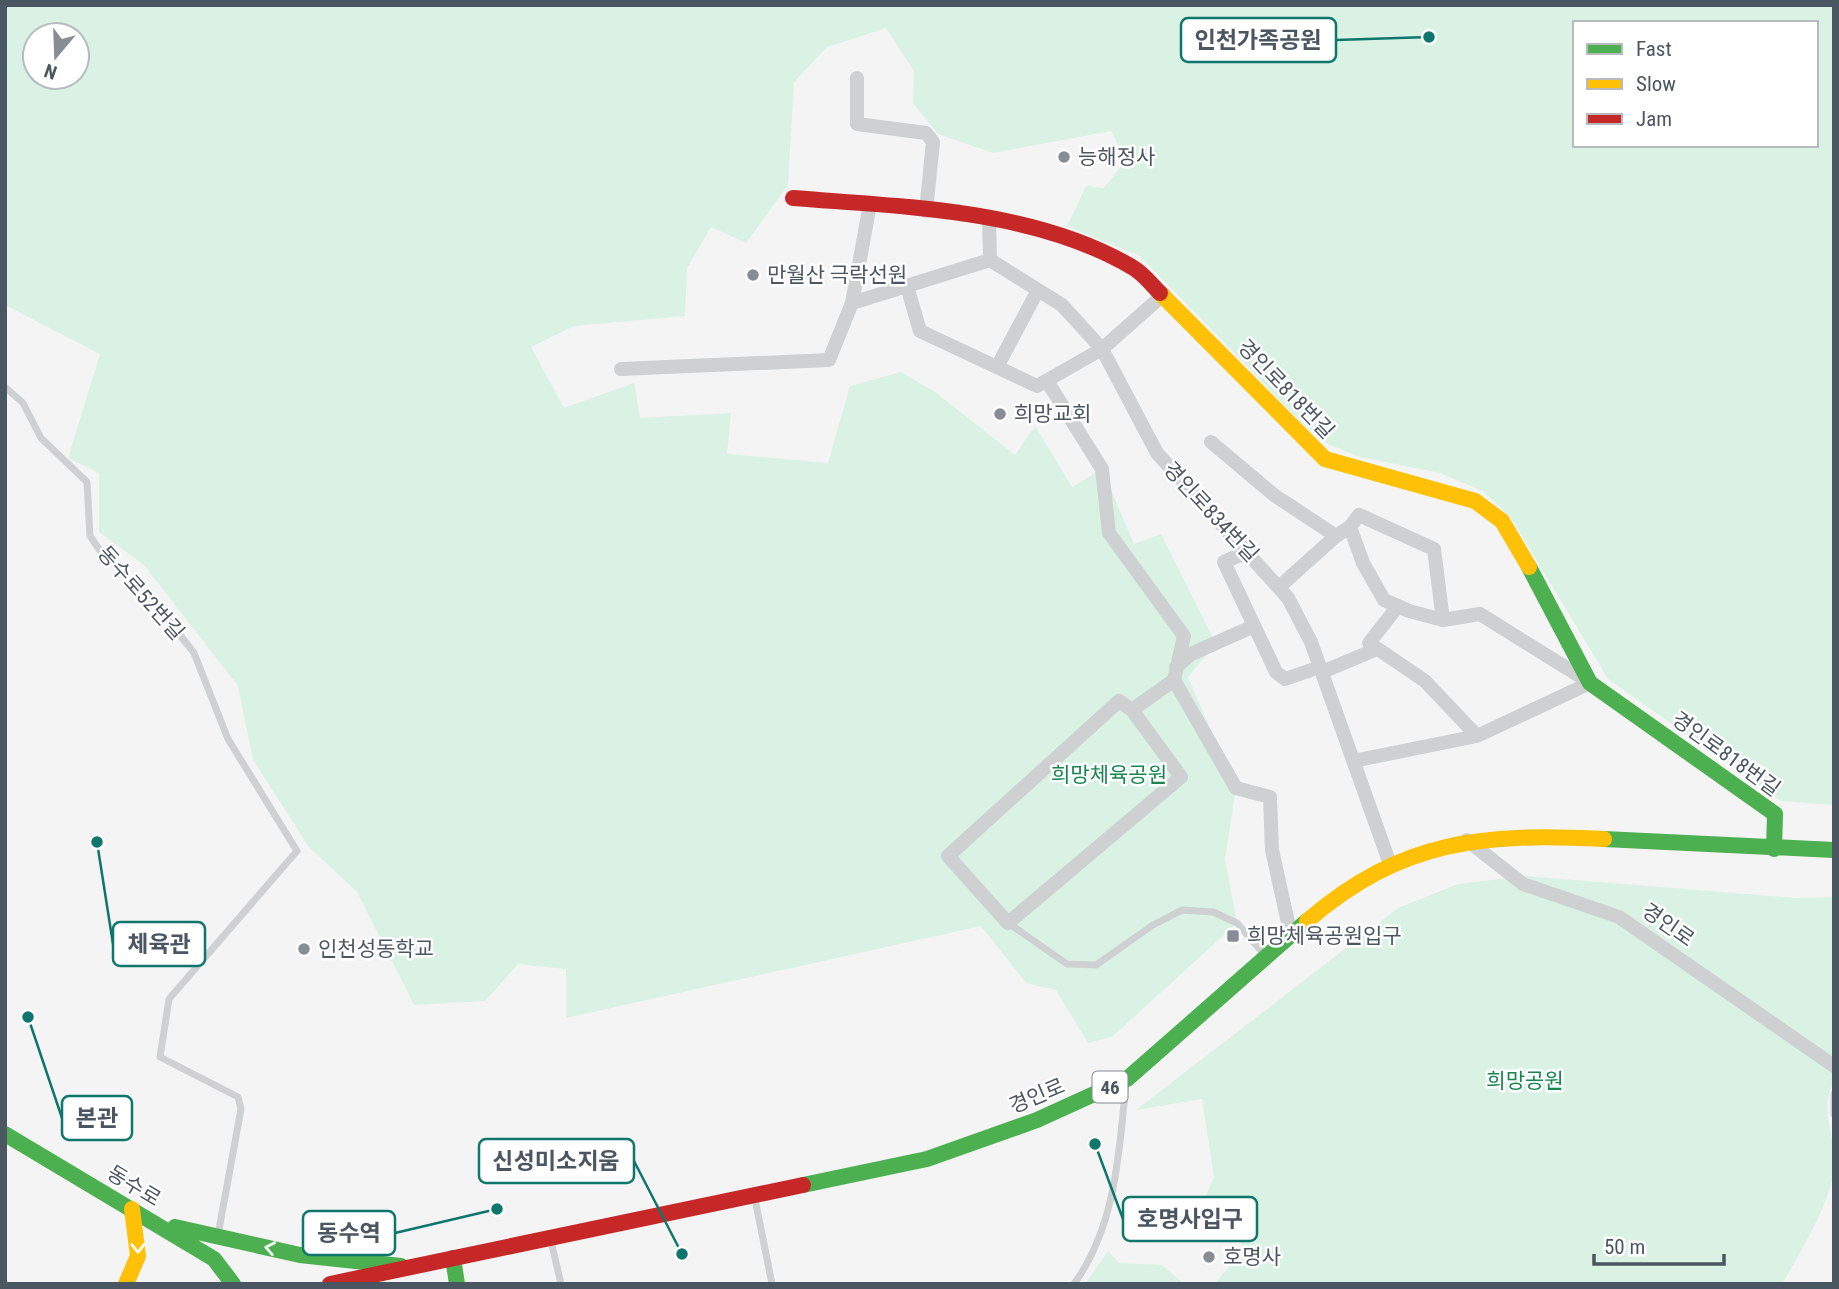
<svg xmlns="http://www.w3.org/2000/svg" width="1839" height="1289" viewBox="0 0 1839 1289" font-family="'Roboto Condensed','Noto Sans KR',sans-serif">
  <rect width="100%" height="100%" fill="#f4f4f4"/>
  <path fill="#d9f2e3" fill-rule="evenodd" d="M5,5H1834V805L1781,801L1608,679L1511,518L1483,491L1440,473L1360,457L1328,444L1302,423L1140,256L1067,226L1086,186L1104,188L1126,160L1111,131L993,153L938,134L913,103L914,71L886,28L827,47L794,82L788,185L746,243L711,227L687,268L685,316L574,326L531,347L564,408L634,383L640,418L731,413L727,454L828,463L850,386L901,372L935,392L1015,455L1035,426L1072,487L1102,469L1134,544L1161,534L1216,644L1188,677L1236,788L1225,859L1237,923L1113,1036L1088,1043L1056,990L1026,983L981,926L566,1018V969L518,964L485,1001L414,1005L357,892L309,847L253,760L238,686L144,565L99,532V473L68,458L100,354L5,305ZM1575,23H1816V145H1575ZM35,35H77V77H35Z
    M1525,876L1796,898L1834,897V1083C1817,1109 1839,1143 1834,1172C1826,1211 1802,1249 1782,1284H1214L1246,1248L1200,1209L1214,1177L1202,1099L1136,1110L1398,908L1458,884Z
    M1108,1251L1119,1263L1162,1265L1184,1284H1085Z"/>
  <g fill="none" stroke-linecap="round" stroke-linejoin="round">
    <path stroke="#ced0d2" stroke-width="7" d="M5,387L23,403L41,438L87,482L90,536L101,552L152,599L194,653L228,739L297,851L169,999L160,1057L238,1097L241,1109L218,1235
      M1008,923L1067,964L1096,965L1153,925L1182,910L1213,912L1237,923L1263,953
      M1834,1094V1114
      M755,1199L772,1284
      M551,1241L561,1284
      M1074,1284C1116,1226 1119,1153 1126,1083"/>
    <path stroke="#ced0d2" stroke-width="14" d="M857,78V124L926,133L933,142L926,211
      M989,219L990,260
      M907,286L920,331L1037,386L1102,349L1164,294
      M852,303L870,204
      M997,367L1038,290
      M621,369L829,360L852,303L990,260L1062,305L1102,349L1157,453L1288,598L1311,642L1390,864
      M1047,381L1102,469L1109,533L1184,636L1174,680L1132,710
      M1211,442L1274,495L1336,536L1350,527L1363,563L1384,600L1409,611L1443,620L1480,614L1586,680
      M1350,527L1359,515L1434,549L1443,620
      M1249,551L1224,562L1276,672L1285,679L1320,667
      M1279,587L1336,536
      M1398,606L1369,643L1425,681L1477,736
      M1176,667L1191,654L1254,626
      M1322,672L1377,649
      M1174,680L1236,788L1270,797L1272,850L1291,936
      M1119,701L1132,710L1181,777L1008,923L948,856Z
      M1353,761L1477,736L1590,683
      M1467,840L1523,884L1619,917L1834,1066"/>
    <path stroke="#4caf50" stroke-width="16" d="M1529,567L1590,683L1775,814L1774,849
      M1604,839L1834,850
      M5,1134L214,1259L233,1284
      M803,1185L927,1159L1037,1120L1127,1079L1307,921
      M175,1227L300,1255L401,1266
      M453,1258L457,1284"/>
    <path stroke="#ffc107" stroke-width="16" d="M1160,293L1325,459L1475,501L1502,521L1529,567
      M1307,921C1402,839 1484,833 1604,839
      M126,1284L138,1256L132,1209"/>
    <path stroke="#c62828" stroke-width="16" d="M793,198C905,207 1033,209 1132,267C1143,273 1151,284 1160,293
      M330,1284L803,1185"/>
  </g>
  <defs><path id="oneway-chevron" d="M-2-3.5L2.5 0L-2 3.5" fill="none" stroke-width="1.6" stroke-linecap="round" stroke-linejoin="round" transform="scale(1.75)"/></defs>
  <g stroke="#f6fbf6">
    <use href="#oneway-chevron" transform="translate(138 1248) rotate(89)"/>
    <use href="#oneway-chevron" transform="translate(270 1248) rotate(-169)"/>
  </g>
  <g fill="#868d94" stroke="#fff" stroke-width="2.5">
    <circle cx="1064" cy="157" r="7"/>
    <circle cx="753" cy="275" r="7"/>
    <circle cx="1000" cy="414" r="7"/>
    <rect x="1226" y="929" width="14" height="14" rx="3.5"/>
    <circle cx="304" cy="949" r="7"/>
    <circle cx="1209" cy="1257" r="7"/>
  </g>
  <g text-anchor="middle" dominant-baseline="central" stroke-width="5" stroke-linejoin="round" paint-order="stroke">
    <rect fill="#fff" stroke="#808990" stroke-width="2" x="1092.5" y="1071.5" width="35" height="31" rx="5"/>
    <g font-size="19" font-weight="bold" fill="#4a5661">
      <text x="1110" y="1087">46</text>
    </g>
    <g font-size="21" fill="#4a5661" stroke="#fff" text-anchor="start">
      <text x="1078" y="157">능해정사</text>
      <text x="767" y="275">만월산 극락선원</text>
      <text x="1014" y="414">희망교회</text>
      <text x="1247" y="936">희망체육공원입구</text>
      <text x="318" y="949">인천성동학교</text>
      <text x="1223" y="1257">호명사</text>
    </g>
    <g font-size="21" fill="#4a5661" stroke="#fff">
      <text transform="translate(1286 389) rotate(46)">경인로818번길</text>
      <text transform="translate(1211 512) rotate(47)">경인로834번길</text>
      <text transform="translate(141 593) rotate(48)">동수로52번길</text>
      <text transform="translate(1726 754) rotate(36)">경인로818번길</text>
      <text transform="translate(1668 925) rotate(35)">경인로</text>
      <text transform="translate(1037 1096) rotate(-23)">경인로</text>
      <text transform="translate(134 1186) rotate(31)">동수로</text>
    </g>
    <g font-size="21" fill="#17864f" stroke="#fff">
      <text x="1109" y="775">희망체육공원</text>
      <text x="1525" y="1081">희망공원</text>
    </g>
  </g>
  <path fill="none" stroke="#0f766e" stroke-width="2.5" d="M1429 37L1336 40M97 842L113 944M28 1017L62 1118M682 1254L634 1161M1095 1144L1123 1219M497 1209L395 1233"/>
  <g fill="#0f766e" stroke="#fff" stroke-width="2.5">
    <circle cx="1429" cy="37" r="7"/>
    <circle cx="97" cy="842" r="7"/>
    <circle cx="28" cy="1017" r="7"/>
    <circle cx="682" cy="1254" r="7"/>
    <circle cx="1095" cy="1144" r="7"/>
    <circle cx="497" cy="1209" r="7"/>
  </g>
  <g fill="#fff" stroke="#0f766e" stroke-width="2.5">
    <rect x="1181" y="18" width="155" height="44" rx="7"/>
    <rect x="113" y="922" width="92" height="44" rx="7"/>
    <rect x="62" y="1096" width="70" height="44" rx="7"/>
    <rect x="479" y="1139" width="155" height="44" rx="7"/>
    <rect x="1123" y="1197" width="134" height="44" rx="7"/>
    <rect x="303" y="1211" width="92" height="44" rx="7"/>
  </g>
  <g font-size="23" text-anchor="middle" font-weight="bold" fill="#4a5661">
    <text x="1258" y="48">인천가족공원</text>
    <text x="159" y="952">체육관</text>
    <text x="97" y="1126">본관</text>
    <text x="556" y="1169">신성미소지움</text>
    <text x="1190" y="1227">호명사입구</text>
    <text x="349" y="1241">동수역</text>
  </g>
  <rect width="1839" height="1289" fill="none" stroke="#4a5661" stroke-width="14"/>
  <rect x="1573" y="21" width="245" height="126" fill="#ffffff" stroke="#b7bbc0" stroke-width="2"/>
  <rect x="1587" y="44" width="35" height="10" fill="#4caf50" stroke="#b7bbc0" stroke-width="2"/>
  <text x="1636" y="56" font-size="21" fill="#4a5661">Fast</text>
  <rect x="1587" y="79" width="35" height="10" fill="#ffc107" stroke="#b7bbc0" stroke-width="2"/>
  <text x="1636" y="91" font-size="21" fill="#4a5661">Slow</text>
  <rect x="1587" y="114" width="35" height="10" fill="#c62828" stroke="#b7bbc0" stroke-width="2"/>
  <text x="1636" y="126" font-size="21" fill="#4a5661">Jam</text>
  <g transform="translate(56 56) rotate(199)"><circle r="33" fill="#ffffff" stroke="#b7bbc0" stroke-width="2"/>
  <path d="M0-5L12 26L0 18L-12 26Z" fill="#868d94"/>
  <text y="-10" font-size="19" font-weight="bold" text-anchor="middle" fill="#4a5661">N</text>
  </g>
  <path d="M1594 1254v10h130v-10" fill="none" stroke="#4a5661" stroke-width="3.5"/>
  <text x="1604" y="1254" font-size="21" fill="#4a5661" stroke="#ffffff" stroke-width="5" paint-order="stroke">50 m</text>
</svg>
